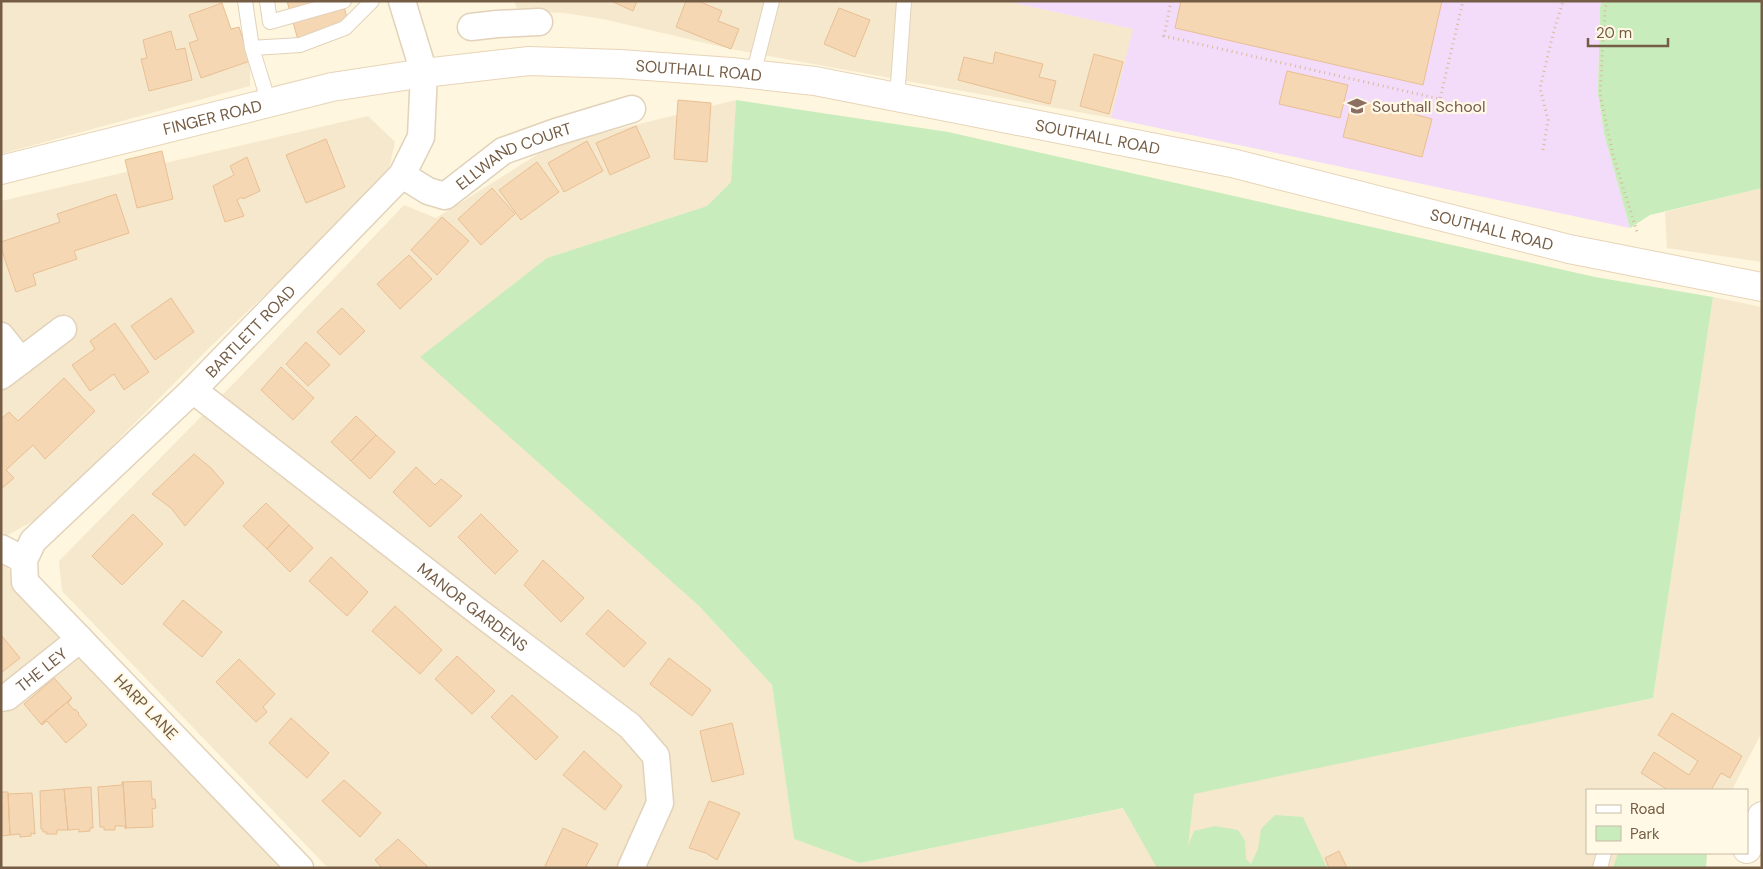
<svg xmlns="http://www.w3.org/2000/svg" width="1763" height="869" viewBox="0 0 1763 869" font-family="'DM Sans',sans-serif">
  <rect width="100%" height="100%" fill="#fef6de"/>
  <path fill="#f6e8cc" d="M1,1H221L231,29L239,27L250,61V86L1,154Z
    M515,1H1005L1134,29L1111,118L731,49L603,19L564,13L525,11L516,7Z
    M736,100L731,182L707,206L547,258L698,605L772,685L794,839L860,863L1653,698L1713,297L1762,307V732L1732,790H1587V853H1707L1706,868H328L62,591L59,561L239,378L404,205L436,218L551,146Z
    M368,116L395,142L387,178L208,349L44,515L6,536L1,530V201Z
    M1762,188V262L1667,248L1665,212Z
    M1,561L77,646L284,868H1Z"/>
  <path fill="#f3dbfa" d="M1005,1H1602L1600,7L1598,93L1604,134L1630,228L1111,118L1133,29Z"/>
  <path fill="#c9ecbc" d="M1602,1H1762V188L1650,215L1630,228L1604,134L1598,93L1600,7Z
    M736,100L948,132L1595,277L1713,297L1653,698L1194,794L1188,846L1194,831L1215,826L1238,830L1245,841L1246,859L1251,864L1258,849L1261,829L1275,815L1303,817L1327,868H1157L1123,808L860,863L794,839L772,685L698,605L420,357L547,258L707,206L731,182Z
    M1618,853H1707L1706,868H1613Z"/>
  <path fill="#f5d7b4" stroke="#e9bf93" d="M287,1H343L349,28L298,40Z
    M611,1H637L633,11Z
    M686,1H698L722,11L718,21L739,29L731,49L676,27Z
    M1181,1H1442L1423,85L1175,28Z
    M222,3L231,29L239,27L250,61L201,78L189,43L198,40L189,15Z
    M839,8L870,20L855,57L824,44Z
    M171,31L176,50L185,48L192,80L149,91L141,59L147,58L143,40Z
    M995,52L1043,64L1039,77L1056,81L1050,104L958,80L964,57L993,64Z
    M1094,54L1123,62L1109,114L1080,106Z
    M1287,71L1348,85L1340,118L1279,104Z
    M1353,98L1432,119L1422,157L1343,137Z
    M678,100L711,103L707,162L674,159Z
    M636,126L650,157L610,175L596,143Z
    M326,139L345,187L306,203L286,155Z
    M587,141L603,171L564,192L548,163Z
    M162,151L173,199L137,208L125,160Z
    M247,157L260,191L243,199L242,197L237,200L244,216L225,222L213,186L234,175L230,166Z
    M537,162L559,192L521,220L499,190Z
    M492,188L515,214L481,245L458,219Z
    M116,194L129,233L74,251L77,259L33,274L36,285L16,292L1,248V242L60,222L57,214Z
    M442,217L469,241L437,275L411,250Z
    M409,255L432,279L400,309L377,284Z
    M171,298L194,332L155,360L131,326Z
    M342,308L365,331L340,355L317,332Z
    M115,323L149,372L124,390L114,374L90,391L72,365L95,349L90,341Z
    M306,342L330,365L308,386L286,364Z
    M281,367L314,398L293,420L261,390Z
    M64,378L95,411L45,459L33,445L6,470L14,478L1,489V419L9,412L18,421Z
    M356,416L376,435L351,461L331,442Z
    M376,435L395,452L370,479L351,461Z
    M194,454L211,468L224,483L185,526L171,508L152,494Z
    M416,467L435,485L441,479L462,496L430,527L393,492Z
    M266,503L289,525L267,549L243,526Z
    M133,514L163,544L122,585L92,556Z
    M481,514L518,551L495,574L458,537Z
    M289,525L313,548L290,572L267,549Z
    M331,557L368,592L347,616L309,581Z
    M543,560L584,598L561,622L524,585Z
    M183,600L222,632L202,657L163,624Z
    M395,606L442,650L420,674L372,631Z
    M608,610L646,643L624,667L586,634Z
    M1,635L20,658L1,673Z
    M457,656L495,691L472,714L435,679Z
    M669,658L711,690L692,716L650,684Z
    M239,659L275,694L263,707L267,712L256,722L216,682Z
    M54,678L72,698L41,724L24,704Z
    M512,695L558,737L536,760L491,717Z
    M72,698L68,703L74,710L75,709L79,713L78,714L87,725L66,743L47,721L42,725L41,724Z
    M1672,713L1742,756L1730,778L1721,773L1711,790H1668L1641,773L1654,752L1689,775L1698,761L1658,735Z
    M291,718L329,753L307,778L269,743Z
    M732,723L744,774L712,782L700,731Z
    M584,751L622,786L605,810L563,775Z
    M344,780L381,813L360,837L322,801Z
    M151,781L152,799H155L156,808L152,809L153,827L126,828L123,782Z
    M122,782H123L126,828L125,829V826H115V830H104V827H100L98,787L122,785Z
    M91,787L93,828H90V831L79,832V829L68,830L64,789Z
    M64,789L68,830H57V834H46L47,832H43V829H41L40,791Z
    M1,792H8L10,835L1,836Z
    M32,793L35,834L31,833V836L20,837V834L10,835L8,794Z
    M709,801L740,813L717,860L706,853L689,848Z
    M563,828L598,844L585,868H544Z
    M398,839L429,868H382L375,860Z
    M1339,851L1347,868H1329L1325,858Z"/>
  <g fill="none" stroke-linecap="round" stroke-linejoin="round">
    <g stroke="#e2d2ba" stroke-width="16">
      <path id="service" d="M245,1L252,48L269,103
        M267,1L270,22L344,1
        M252,48L300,45L345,28L372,1
        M753,75L772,1
        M897,98L904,1
        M1600,868L1604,853"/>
    </g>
    <g stroke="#e2d2ba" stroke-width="29">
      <g id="minor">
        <path d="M471,27L497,24L539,22"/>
        <path id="s1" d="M402,175L428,191L445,196L503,151L556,132L632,109"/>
        <path d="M1,336L21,361"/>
        <path d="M1,376L63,329"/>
        <path id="s2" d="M193,390L476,610L630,726L656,756L660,803L631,868"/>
        <path d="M1,548L24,560"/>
        <path id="s3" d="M1,698L7,697L80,639"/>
        <path id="s4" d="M300,868L25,582L24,560L33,541L193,390L402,175L421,137L424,73L402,1"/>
      </g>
    </g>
    <g stroke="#e2d2ba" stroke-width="30">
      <path id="tertiary" d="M1747,849L1762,816"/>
    </g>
    <g stroke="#e8d4b8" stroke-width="30">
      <g id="secondary">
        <path id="s5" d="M1,170L332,87L424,73L529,61L620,64L731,72L815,81L1232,163L1569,249L1762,287"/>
      </g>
    </g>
    <path stroke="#d9ba98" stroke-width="3" stroke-dasharray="1 4" stroke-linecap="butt" d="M1171,1L1164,36L1440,99L1463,1
      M1608,1L1605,8L1600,94L1613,155L1638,235
      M1543,150L1548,120L1540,88L1553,34L1563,1"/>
    <use href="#service" stroke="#fff" stroke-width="14"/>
    <use href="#minor" stroke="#fff" stroke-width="26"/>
    <use href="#tertiary" stroke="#fff" stroke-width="28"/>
    <use href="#secondary" stroke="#fff" stroke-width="28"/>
  </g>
  <defs>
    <g id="school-bare" transform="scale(1.5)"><path d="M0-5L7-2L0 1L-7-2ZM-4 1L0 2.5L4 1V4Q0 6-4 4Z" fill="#8d6e63" stroke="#fff9e6" stroke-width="2.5" paint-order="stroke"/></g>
  </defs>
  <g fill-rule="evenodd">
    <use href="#school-bare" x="1357" y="106"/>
  </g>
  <g text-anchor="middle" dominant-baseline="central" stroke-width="4.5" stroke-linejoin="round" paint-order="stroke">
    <g font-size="16" fill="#755d45" stroke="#fff9e6">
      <text stroke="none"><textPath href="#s5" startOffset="710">SOUTHALL ROAD</textPath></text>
      <text stroke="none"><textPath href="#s5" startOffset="218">FINGER ROAD</textPath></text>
      <text stroke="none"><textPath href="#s5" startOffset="1115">SOUTHALL ROAD</textPath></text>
      <text stroke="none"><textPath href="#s1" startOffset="129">ELLWAND COURT</textPath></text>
      <text stroke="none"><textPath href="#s5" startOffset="1520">SOUTHALL ROAD</textPath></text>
      <text stroke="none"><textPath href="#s4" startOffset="742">BARTLETT ROAD</textPath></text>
      <text stroke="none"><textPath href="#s2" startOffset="354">MANOR GARDENS</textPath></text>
      <text stroke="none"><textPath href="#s3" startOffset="50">THE LEY</textPath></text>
      <text transform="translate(146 707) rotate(46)">HARP LANE</text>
    </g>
    <g font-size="16" fill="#785e54" stroke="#fff9e6" text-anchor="start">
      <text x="1372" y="106">Southall School</text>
    </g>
  </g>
  <rect width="1763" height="869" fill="none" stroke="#755d45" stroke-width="5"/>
  <rect x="1586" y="789" width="162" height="65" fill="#fff9e6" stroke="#c8bba6"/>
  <rect x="1596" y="805" width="25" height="8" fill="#ffffff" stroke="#c8bba6"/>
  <text x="1630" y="814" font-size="15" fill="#755d45">Road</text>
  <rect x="1596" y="826" width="25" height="15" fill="#c9ecbc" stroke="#c8bba6"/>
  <text x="1630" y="839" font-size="15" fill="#755d45">Park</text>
  <path d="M1588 38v8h80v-8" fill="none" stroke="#755d45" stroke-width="2.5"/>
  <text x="1596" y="38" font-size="15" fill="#755d45" stroke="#fff9e6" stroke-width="4" paint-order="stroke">20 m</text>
</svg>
